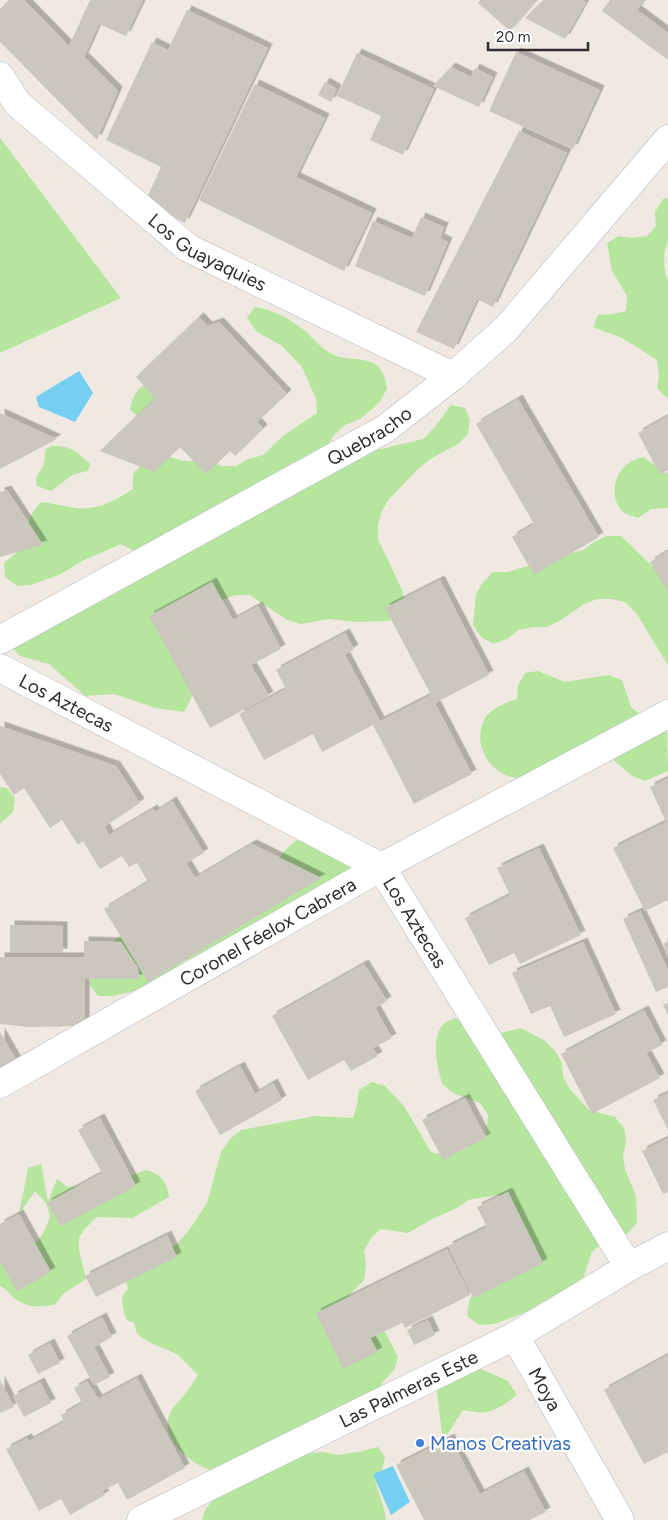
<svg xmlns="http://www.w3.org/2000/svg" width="668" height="1520" viewBox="0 0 668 1520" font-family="Figtree,sans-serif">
  <defs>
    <filter id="shadow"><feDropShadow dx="4.5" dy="-4.5" stdDeviation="0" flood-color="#0004"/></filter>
  </defs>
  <rect width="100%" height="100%" fill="#efe9e1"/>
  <path fill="#b6e59e" d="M0,138L121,298L0,353Z
    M668,198V242C662,252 664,271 668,281V399L657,388L659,376L657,360L622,338L593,327L598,315L613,314L626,311L627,296L612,271L607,243L619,236L633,238L647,236L656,226L655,212L663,199Z
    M255,307C275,310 288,318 304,330C314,339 322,350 334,355C347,361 363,356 376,365C384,371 385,379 387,389L380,401L371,410L360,419L345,425L334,435L326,447L368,452L423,439L434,428L451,405L465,408L470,420L468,434L458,444L432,458L420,467L389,499L382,511L378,524V539L402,590L405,603L401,617L387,621L357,622L328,619L301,624L287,620L250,595H236L221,600L191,699L184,712L156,708L114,694L85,696L49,664L20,656L9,645L134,551L121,544L82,561L59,575L31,585L17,586L5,577L4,563L15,554L23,541L32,513L41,502C51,503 59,505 68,507C94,512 112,503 133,489V474L143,463L168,456L182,461H209L222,466H236L248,459L263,455L283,436L317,413L316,399L302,367L282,346L256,331L247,318Z
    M155,381L168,388L141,420L130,409C135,391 137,387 155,381Z
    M52,446C70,445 78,452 90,464L88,471L74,474L51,491L37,486C34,476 39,474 43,466C45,461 45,454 46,449Z
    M643,457L666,473L668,472V508L651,509L638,518C634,516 627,515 623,512C608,498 614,470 632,461C635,459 640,458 643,457Z
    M607,536H621L652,566L668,576V665L636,613L625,602L611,599H597L584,604L561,620L547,627H533L518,630L507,639L493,644L481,637L473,625L476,594L483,582L493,572H507L583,550L594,542Z
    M538,671L565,682L608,675L622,680L631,707L642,716L667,730L668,771L645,781L632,776L610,757C593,761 576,766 559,771C545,774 532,780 518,778C491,776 473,747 483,722C488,709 505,703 517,699L518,685L525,673Z
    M0,787L7,788L15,798L13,812L0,824Z
    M339,834C364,838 364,845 371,867L198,956L185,961L174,969L139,990L113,996H98L89,984L93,971L107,947L128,929L278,859C298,833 307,835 339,834Z
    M455,1018L493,1035L521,1028L545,1041L555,1051L562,1063L563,1077L569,1088L589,1110L615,1117L624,1128L626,1142L623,1156L625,1169L636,1196L637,1223L628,1233L602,1243L592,1252L583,1279L522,1314L494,1324L479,1325L467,1316L469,1302L510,1202L497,1195L468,1200L457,1208L432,1219L408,1233L380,1229L371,1238L364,1251L366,1265L364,1280L349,1295L361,1330L372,1329L385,1332L398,1357L394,1370L381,1384L386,1398L226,1472C221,1471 216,1471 211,1470C190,1464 161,1440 169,1416C172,1407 179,1402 185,1394C190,1388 194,1381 198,1375L177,1354L149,1342L137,1334L134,1323L127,1320C123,1309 118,1298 128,1289L124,1274L162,1249L176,1245L190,1229L207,1203L221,1152L230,1139L241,1130L315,1116L353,1118L357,1105L359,1090L372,1082L385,1086L404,1106L431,1152C452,1158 466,1152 481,1136L486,1138L488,1115L480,1103L453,1093L442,1084C438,1066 430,1043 442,1026C445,1022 451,1020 455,1018Z
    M41,1164L48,1202L57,1179L67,1187L81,1186L109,1190L133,1175L146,1170C163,1176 166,1180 169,1197L132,1218L97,1217C91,1223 81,1231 79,1239C77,1251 84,1267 86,1279L63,1294L56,1304C40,1308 26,1308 13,1297C8,1293 6,1288 0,1286V1241L23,1243L37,1242L45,1230L50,1216L46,1203L35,1191L19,1214L28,1168Z
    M466,1368L481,1369L508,1381L517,1395C495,1411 490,1416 463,1410L443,1441L437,1392L439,1378Z
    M378,1447L385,1457L382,1470L375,1480L384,1509L386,1520H202L205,1510L214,1499L304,1454L323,1452L338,1455L358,1452Z"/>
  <path fill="#75cff0" d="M79,371L93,393L75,422L39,407L36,397Z
    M393,1466L410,1502L391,1515L373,1474Z"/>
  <path fill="#cbc7bf" filter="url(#shadow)" d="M9,0H24L69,46L90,0H143L126,36L99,24L84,57L118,91L97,140L0,42V9Z
    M480,0H537L510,31L478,3Z
    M544,0H582L586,2L565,39L525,18Z
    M610,0H644L637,10L668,33V60L602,11Z
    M187,10L268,48L185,223L144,204L161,167L106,140L152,42L168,50Z
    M516,52L600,90L573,149L489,111Z
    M357,53L434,89L403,155L370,140L381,116L337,96Z
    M451,67L471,77L475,68L493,77L479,107L433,86Z
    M325,82L337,89L331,102L318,95Z
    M255,84L325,118L296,177L372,213L344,271L199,200Z
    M519,131L567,153L493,307L477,299L454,349L416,332Z
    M421,217L444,227L440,238L448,242L425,296L355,266L373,221L412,238Z
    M199,317L208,326L219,322L287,394L257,422L263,429L235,456L230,451L206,474L180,447L154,472L100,451L155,398L136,377Z
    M518,399L599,537L534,575L512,537L534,524L476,424Z
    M0,413L57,439L0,469Z
    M668,416V470L660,475L638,433Z
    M7,490L43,545L0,557V492Z
    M668,551V593L650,562Z
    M440,580L489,675L435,703L472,774L414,804L373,725L322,752L313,734L264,760L239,714L286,689L276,670L345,633L354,649L345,655L380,721L431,695L385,608Z
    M212,582L233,620L258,606L281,649L251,665L269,696L210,728L149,616Z
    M0,726L116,766L140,803L95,833L105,827L109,835L153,809L155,812L172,801L204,853L186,863L195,878L252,844L321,878L148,982L104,909L148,882L137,863L129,867L122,856L100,869L83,841L78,845L62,820L50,828L24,788L14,795L0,774Z
    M668,778V900L645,911L613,848L666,822L650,787Z
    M539,848L581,935L520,964L514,953L489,965L465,918L510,895L497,868Z
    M640,911L668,970V987L656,992L623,919Z
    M10,925L63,926V953H10Z
    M84,941L121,942L138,968L139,979H85V1026L29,1027L0,1024V957H84Z
    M668,941V956L663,944Z
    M583,942L616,1014L564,1037L550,1006L531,1014L512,973Z
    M364,964L387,1001L375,1008L392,1038L373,1048L378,1056L351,1071L344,1060L308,1080L272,1016Z
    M668,1003V1015L663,1005Z
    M644,1010L662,1045L646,1053L660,1078L592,1114L561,1054Z
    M0,1032L21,1068L0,1080Z
    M240,1066L255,1094L273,1083L282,1100L220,1135L195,1091Z
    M668,1093V1130L653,1100Z
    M465,1098L486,1138L443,1160L422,1120Z
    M100,1118L136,1186L61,1226L47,1203L102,1173L78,1130Z
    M668,1138V1192L663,1194L642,1151Z
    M508,1192L543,1263L473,1298L448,1246L487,1227L477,1207Z
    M19,1214L51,1272L17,1291L0,1262V1224Z
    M167,1235L177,1257L96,1297L85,1276Z
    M447,1249L470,1295L405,1328L395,1308L402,1323L370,1338L378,1352L343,1369L316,1313Z
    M102,1317L112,1337L94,1347L110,1377L94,1385L67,1336Z
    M428,1320L435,1335L414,1345L407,1330Z
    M50,1343L60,1363L38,1374L28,1355Z
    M668,1355V1452L644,1464L604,1390Z
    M137,1378L185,1468L127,1500L118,1483L102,1491L105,1495L70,1515L61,1499L39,1511L6,1449L27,1438L29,1441L64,1422L61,1415L82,1403L74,1388L87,1381L98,1399Z
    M0,1380L14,1407L0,1413Z
    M40,1382L51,1403L24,1417L13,1396Z
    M450,1438L480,1494L524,1471L546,1512L530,1520H424L396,1465Z"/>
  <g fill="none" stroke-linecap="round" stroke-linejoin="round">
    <g stroke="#b4b7c1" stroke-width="29">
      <g id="minor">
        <path id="s1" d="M0,76L17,103L188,248L453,376"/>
        <path id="s2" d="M0,640L385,429L453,376L506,329L668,139"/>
        <path id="s3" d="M0,668L381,867L629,1267"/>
        <path id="s4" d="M0,1084L381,867L668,714"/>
        <path id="s5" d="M515,1336L620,1520"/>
        <path id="s6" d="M141,1520L515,1336L629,1267L668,1246"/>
      </g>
    </g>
    <use href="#minor" stroke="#fff" stroke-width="28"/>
  </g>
  <circle fill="#3f7fe0" stroke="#fff" stroke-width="2" cx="420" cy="1443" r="5"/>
  <g text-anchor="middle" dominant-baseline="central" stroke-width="4.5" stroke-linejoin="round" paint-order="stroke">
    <g font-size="19" fill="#2e2e2e" stroke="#fff">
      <text stroke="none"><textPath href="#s1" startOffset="275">Los Guayaquies</textPath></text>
      <text stroke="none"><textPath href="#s2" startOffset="422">Quebracho</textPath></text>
      <text stroke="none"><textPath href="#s3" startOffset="75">Los Aztecas</textPath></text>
      <text stroke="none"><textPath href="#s3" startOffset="495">Los Aztecas</textPath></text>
      <text stroke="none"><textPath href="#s4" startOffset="308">Coronel Féelox Cabrera</textPath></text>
      <text stroke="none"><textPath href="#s6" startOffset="298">Las Palmeras Este</textPath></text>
      <text stroke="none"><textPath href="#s5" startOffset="61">Moya</textPath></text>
    </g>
    <g font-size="19" fill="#366cbe" stroke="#fff" text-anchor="start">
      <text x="430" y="1443">Manos Creativas</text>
    </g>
  </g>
  <path d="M488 42v8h100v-8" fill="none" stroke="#2e2e2e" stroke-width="2.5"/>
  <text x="496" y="42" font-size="15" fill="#2e2e2e" stroke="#ffffff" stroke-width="4" paint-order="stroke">20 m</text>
</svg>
